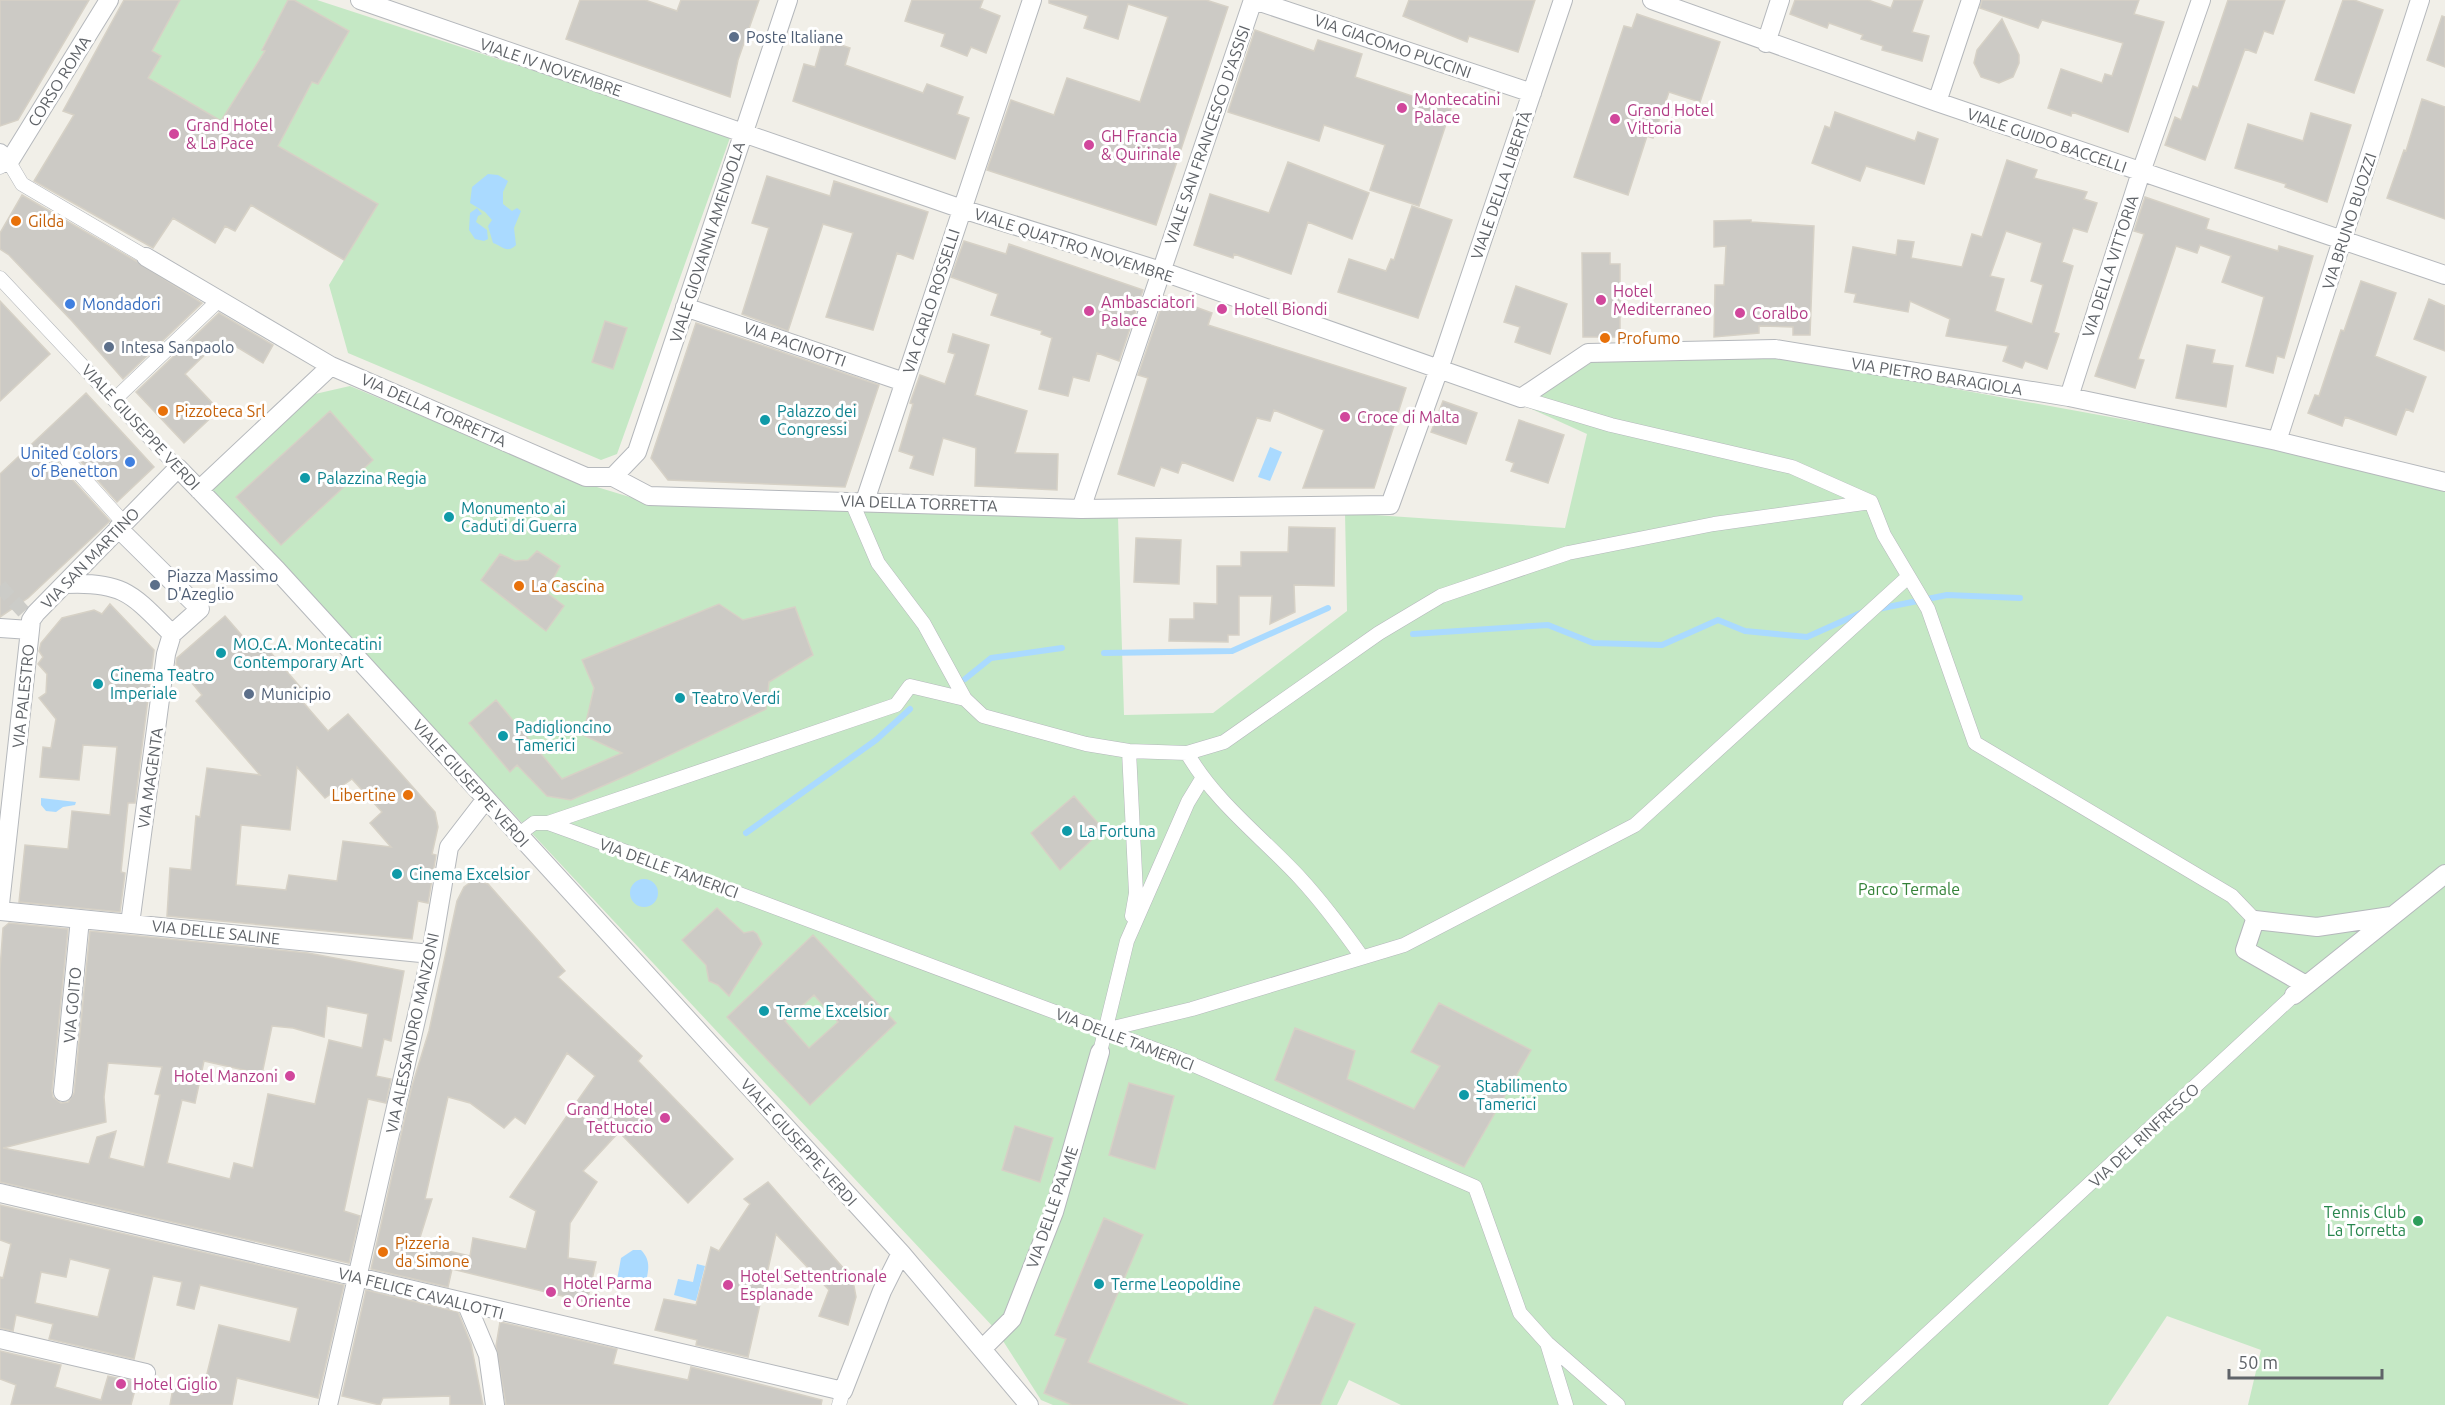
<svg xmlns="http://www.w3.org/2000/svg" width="2445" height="1405" viewBox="0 0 2445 1405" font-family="Ubuntu,sans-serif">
  <rect width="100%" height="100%" fill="#f1efe8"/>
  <path fill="#c5e8c5" d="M180,0H288L262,49L265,51L221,121L148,78L161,56L152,51Z
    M294,0H317L731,135L617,454L601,460L348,353L329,285L378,204L278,146L312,82L318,84L349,31Z
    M1774,356L2231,439L2445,488V1405H2248L2261,1350L2167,1316L2108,1405H1401L1349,1380L1337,1405H1053L1041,1400L996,1330L210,489L315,394L350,386L577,481L653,504L1118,517L1124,715L1213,713L1347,611L1345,513L1565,528L1587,434L1525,406L1595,360Z"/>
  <path fill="#aadaff" d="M488,174L498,175L508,181L503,192V204L512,211L517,208L521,211L514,228L516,245C507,254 502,246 493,243L488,226L492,220L485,212L470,203L472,187Z
    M477,208L482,214L478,216L476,222L487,230L488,239L484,241L475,239L469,230L470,213Z
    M1270,447L1282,452L1270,481L1258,477Z
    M41,798L76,802L75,805L63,807L56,812L46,811L41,805Z
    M630 893a14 14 0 1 1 28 0a14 14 0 1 1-28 0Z
    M633,1250H641C652,1261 648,1272 645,1286L617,1280L621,1258Z
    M697,1264L705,1266L696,1301L674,1295L678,1279L693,1282Z"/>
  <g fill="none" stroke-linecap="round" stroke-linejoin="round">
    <path stroke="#aadaff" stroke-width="6" d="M1878,609L1947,595L2020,598
      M1413,634L1548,625L1593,643L1662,645L1718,620L1745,631L1807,637L1865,611
      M1104,653L1232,651L1328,608
      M965,679L991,658L1062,648
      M746,833L876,740L910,709"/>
  </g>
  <path fill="#cccac5" stroke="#d6d1c6" stroke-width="1.5" fill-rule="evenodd" d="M0,0H89L18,120L0,126Z
    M124,0H180L152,51L161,56L148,78L221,121L265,51L262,50L288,0H294L349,31L318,84L312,82L278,146L378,204L344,260L251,205L235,231L225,226L215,243L173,218L153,248L34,181L74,115L63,111Z
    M580,0H645L677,11L681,0H759L738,60L730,97L566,39Z
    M912,0H983L980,8L1000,16L986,53L971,47L967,56L941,46L945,34L905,21Z
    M1049,0H1206L1228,7L1156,225L987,170L1011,100L1054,115L1067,78L1140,102L1168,17L1128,4L1118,39L1084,28L1088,16L1049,3Z
    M1409,0H1535L1518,52L1469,36L1467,42L1403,16Z
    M1795,0H1868L1891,8L1894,0H1923L1912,32L1929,36L1922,61L1882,50L1883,46L1861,39L1863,35L1829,23L1827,28L1790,14Z
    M1982,0H2139L2134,14L2164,22L2128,132L2072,112L2071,116L2048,108L2061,69L2102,83L2105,74L2112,76L2123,43L2042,20L2038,28L1980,8Z
    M2228,0H2285L2273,34L2264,31L2256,53L2245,49L2205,160L2165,145L2175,117L2181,120L2193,86L2198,88Z
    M2343,0H2354L2383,10L2354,93L2315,80Z
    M1637,14L1720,42L1700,102L1669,92L1653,138L1647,136L1628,195L1574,177L1624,26L1632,28Z
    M2442,16L2445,17V67L2427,60Z
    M2002,19L2019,55V63L2013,77L1999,83L1981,77L1974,63L1977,50Z
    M1255,30L1314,51L1318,40L1362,54L1355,77L1451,109L1419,206L1370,190L1385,145L1324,125L1319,141L1228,112Z
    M823,39L850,48L845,65L923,93L927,84L963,97L957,114L969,118L955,159L793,101L804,64L815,67Z
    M2422,99L2445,107V219L2387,198L2404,150L2406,151Z
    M1835,112L1915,141L1918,132L1938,139L1924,184L1866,166L1860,181L1812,163L1825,126L1830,128Z
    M2311,113L2351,125L2327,202L2285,187L2286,184L2235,168L2248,124L2303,141Z
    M2007,160L2037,170L2034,178L2087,192L2084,199L2097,203L2087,232L2073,228L2062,262L2073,266L2054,332L2059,334L2047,369L2025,361L2022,368L2003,361L2008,346L1946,336L1950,319L1910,301L1908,312L1854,302L1856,294L1845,292L1853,247L1896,255L1898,240L1914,242L1911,258L1962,267L1972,234L1982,237ZM2006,231L2042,243L2031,281L2043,285L2032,324L1995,311L2004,279L1990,276Z
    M1288,162L1369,193L1352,239L1308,222L1291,274L1234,254L1233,258L1194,245L1210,194L1269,213Z
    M767,176L830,196L834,181L928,212L913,259L897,253L873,330L826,317L853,233L823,224L788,331L742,314L769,228L752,223Z
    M22,195L136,261L202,303L123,379L72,321L9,255L0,249V233Z
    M2145,197L2209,219L2206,229L2278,251L2279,246L2313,256L2284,358L2277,356L2273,373L2246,366L2264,297L2222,282L2231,256L2200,245L2197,253L2176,246L2138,359L2144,360L2135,388L2095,376L2144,234L2134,231Z
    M1412,206L1452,220L1418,318L1338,292L1349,259L1386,271L1391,259L1394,260Z
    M1751,220V222L1814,226L1810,335H1793V327L1759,326V333L1714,337L1715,285H1724L1726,246L1714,247V221Z
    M964,241L1006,254L1009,244L1143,290L1119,361L1097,353L1089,381L1073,377L1068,396L1039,389L1052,338L1041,334L1042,331L991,315L998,294L951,277Z
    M1582,253H1610V264H1620V337H1583Z
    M2361,281L2396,293L2375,356L2426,377L2413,412L2406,409L2396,435L2345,417L2342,426L2308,413L2315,395L2319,396L2341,330L2344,331Z
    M1516,286L1567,304L1550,354L1515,342L1520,327L1504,322Z
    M1165,296L1212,313L1208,325L1406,388L1374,488H1303L1324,430L1274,410L1270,421L1257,418L1233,481L1182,462L1178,473L1161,467L1154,486L1118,474L1148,378L1138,375Z
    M2429,299L2445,306V351L2414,339Z
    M0,301L50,354L0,401Z
    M219,313L273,345L263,363L222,338L185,374L219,410L184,443L136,392Z
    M605,321L627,328L613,369L592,362Z
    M696,323L879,385L845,487L668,480L651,458Z
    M953,334L989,345L975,395L1027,411L1015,453L1058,454L1057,490L975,486L976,448L943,438L933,475L910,468L914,456L899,451L913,404L910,403L920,375L945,384L955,354L948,352Z
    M2187,345L2215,350L2212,363L2233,366L2226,407L2176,398Z
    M86,393L154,467L117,502L74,454L66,451L61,454L58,461L60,466L110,521L28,598L0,617V474Z
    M1443,401L1477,413L1466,444L1431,432Z
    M330,411L373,460L281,545L236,497Z
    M1519,420L1564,435L1548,483L1511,471L1514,463L1506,460Z
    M1289,527L1335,528L1334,586L1294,585L1295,612L1270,624L1272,596H1239V635H1228V642L1169,641L1170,619H1194V603L1217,604V566H1241V552H1288Z
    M1136,538L1181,540L1179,584L1134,582Z
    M537,551L560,566L546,592L564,606L546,631L481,580L500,554L515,561L528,560Z
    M110,604L154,650L135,803H128L121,872L125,873L120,912L19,902L25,845L68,849L72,811L110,815L117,747L83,745L79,780L40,777L43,747L51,748L56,719L39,698L46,693L47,674L38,664L43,657L39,651L41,643L62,618L94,610L102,614Z
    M719,604L743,620L795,607L813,655L769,682L766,709L630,774L571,800L547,796L517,765L510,772L469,723L496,700L562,779L622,753L583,735L594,688L582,660Z
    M225,616L252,647L260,640L301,688L295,693L328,731L348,714L435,812L438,827L432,854L436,855L428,903L418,901L412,939L167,916L170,868L191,870L196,816L200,817L207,768L260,775L196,701L202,695L176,664L177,658ZM297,767L325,798L352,779L382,812L370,823L391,847L343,841L337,881L289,875L286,890L236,885L241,825L290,830Z
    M1074,796L1103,829L1060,870L1031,833Z
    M480,881L488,884L565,971L558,977L642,1056L638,1061L733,1159L688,1203L619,1132L583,1171L597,1182L570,1223L568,1258L596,1262L587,1302L452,1269L448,1287L371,1269L412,1086L429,1031L457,901L464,887L471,882ZM567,1053L595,1076L510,1197L536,1211L526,1249L473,1238L470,1256L418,1244L432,1199H425L448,1097L470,1103L504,1128L515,1117L525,1124Z
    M717,908L744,933L753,931L757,934L762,944L729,996L718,985L709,981L706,965L682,940Z
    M9,923L68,929L52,1091L53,1097L61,1103L68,1102L74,1093L90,931L308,953L404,971L391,1041L384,1039L376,1076L391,1079L386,1103L368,1099L344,1211L360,1216L349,1263L0,1182V969L3,928ZM327,1006L368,1014L362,1048L329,1040L315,1104L268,1094L253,1168L234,1163L230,1179L167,1163L182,1100L195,1103L204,1061L262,1074L272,1026L293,1028L324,1037ZM108,1063L162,1067L155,1094L160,1095L144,1167L109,1158L116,1131L97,1137L89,1164L3,1148L106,1122L104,1097Z
    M813,935L896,1023L810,1105L727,1017ZM814,995L838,1022L809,1048L785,1021Z
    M1439,1003L1531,1050L1464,1167L1275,1080L1295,1028L1355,1051L1347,1079L1414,1109L1440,1066L1411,1052Z
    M1129,1083L1174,1096L1155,1169L1109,1155Z
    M1015,1126L1053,1138L1040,1182L1002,1170Z
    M768,1182L845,1270L854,1286L856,1297L848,1325L819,1316L829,1290L776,1234L748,1357L696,1345L697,1340L655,1330L664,1299L696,1305L711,1247L719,1251L750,1204L744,1199Z
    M0,1205L344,1285L318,1398L237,1378L232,1405H170L173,1388L202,1394L219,1325L290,1342L298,1308L200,1285L194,1309L177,1305L182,1282L153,1276L134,1359L49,1339L53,1324L16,1315L13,1331L0,1328V1277L3,1278L11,1244L0,1240ZM70,1259L110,1269L98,1317L35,1303L41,1272L66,1277Z
    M1104,1218L1143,1235L1088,1362L1188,1405H1072L1044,1393L1066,1339L1055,1335Z
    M366,1290L458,1312L471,1344L483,1405H450V1396L383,1398L380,1405L342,1396Z
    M1315,1307L1355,1324L1320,1405H1273Z
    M500,1322L617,1349L613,1364L688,1380L691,1367L822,1400L821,1405H506L496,1346Z
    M0,1351L61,1365L55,1387L101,1400L108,1376L137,1382L131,1405H11L16,1385L0,1379Z"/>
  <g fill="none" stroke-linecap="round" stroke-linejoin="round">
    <path stroke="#ccccc8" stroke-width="14" stroke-dasharray="14 7" stroke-linecap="butt" d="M0,586L31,620"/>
    <g stroke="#b5b8bc" stroke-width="15">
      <path id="pedestrian" d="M0,167L9,162L22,184L146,257
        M0,278L178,468
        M1521,398L1611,425L1792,467L1871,502
        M115,399L219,300
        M67,460L123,522
        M851,500L878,563L924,624L965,699
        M1129,751L1136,893L1132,916
        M1187,753C1215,802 1262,837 1300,878C1323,903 1343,930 1362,957
        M548,823L896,705L910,686L965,699L983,716L1086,744L1129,751L1187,753L1224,742L1379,633L1441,596L1568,553L1714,524L1871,502L1884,535L1928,609L1975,743L2232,896L2255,920
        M518,835L534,823H548L573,832L1173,1056L1475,1187L1520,1313L1547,1343L1618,1405
        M1105,1030L1192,1009L1404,945L1635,825L1908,577
        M1100,1052L1127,941L1188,802L1202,779
        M1547,1343L1566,1405
        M839,1405L843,1391
        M1850,1405L2294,995"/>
    </g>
    <g stroke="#b5b8bc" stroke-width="20">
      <path id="minor" d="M360,0L962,209L1161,271L1521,398L1588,353L1775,349L2069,397L2277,441L2445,482
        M1254,0L1532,93
        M1652,0L1937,102L2445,275
        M1766,43L1780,0
        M1937,102L1971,0
        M0,153L9,162L109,0
        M146,257L331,366L586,477H613L649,496L1081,509L1390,505L1439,369L1563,0
        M685,307L904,382
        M2069,397L2141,172L2201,0
        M2277,441L2420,0
        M613,477L637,452L788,0
        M199,490L331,366
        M865,501L1032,0
        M1081,509L1253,0
        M65,584C124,581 133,595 172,634L200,609L118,528
        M0,628L30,630L31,620L36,613L178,468L277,570L901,1253L1029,1405
        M0,904L30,630
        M0,911L431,954
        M130,924L166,654L172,634
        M2306,985L2245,950L2255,920L2317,927L2391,916
        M2294,995L2445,874
        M63,1092L80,919
        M0,1193L843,1391L882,1291L901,1253
        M467,1305L488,1355L495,1405
        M0,1339L146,1373
        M982,1349L1012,1319L1054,1212L1100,1052
        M328,1405L431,954L449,847L486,799"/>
    </g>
    <use href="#pedestrian" stroke="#fff" stroke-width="14"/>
    <use href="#minor" stroke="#fff" stroke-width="18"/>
  </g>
  <g fill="#5c6f8a" stroke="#fff" stroke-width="2">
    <circle cx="734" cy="37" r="6"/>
    <circle cx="109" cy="347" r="6"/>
    <circle cx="155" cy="585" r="6"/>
    <circle cx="249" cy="694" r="6"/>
  </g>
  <g fill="#d1479c" stroke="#fff" stroke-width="2">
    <circle cx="1402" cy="108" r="6"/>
    <circle cx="1615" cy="119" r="6"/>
    <circle cx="174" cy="134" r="6"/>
    <circle cx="1089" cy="145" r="6"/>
    <circle cx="1601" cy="300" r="6"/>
    <circle cx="1222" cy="309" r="6"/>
    <circle cx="1089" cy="311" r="6"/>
    <circle cx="1740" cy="313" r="6"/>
    <circle cx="1345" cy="417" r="6"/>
    <circle cx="290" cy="1076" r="6"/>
    <circle cx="665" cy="1118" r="6"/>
    <circle cx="728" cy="1285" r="6"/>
    <circle cx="551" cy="1292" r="6"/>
    <circle cx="121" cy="1384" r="6"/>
  </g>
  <g fill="#e8710a" stroke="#fff" stroke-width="2">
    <circle cx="16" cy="221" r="6"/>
    <circle cx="1605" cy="338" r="6"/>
    <circle cx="163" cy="411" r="6"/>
    <circle cx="519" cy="586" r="6"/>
    <circle cx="408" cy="795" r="6"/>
    <circle cx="383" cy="1252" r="6"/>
  </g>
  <g fill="#3f7fe0" stroke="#fff" stroke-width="2">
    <circle cx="70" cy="304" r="6"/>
    <circle cx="130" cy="462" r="6"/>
  </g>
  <g fill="#0f9aa8" stroke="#fff" stroke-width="2">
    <circle cx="765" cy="420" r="6"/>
    <circle cx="305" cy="478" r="6"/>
    <circle cx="449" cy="517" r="6"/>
    <circle cx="221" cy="653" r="6"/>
    <circle cx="98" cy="684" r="6"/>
    <circle cx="680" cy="698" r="6"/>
    <circle cx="503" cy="736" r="6"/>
    <circle cx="1067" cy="831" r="6"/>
    <circle cx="397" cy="874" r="6"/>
    <circle cx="764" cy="1011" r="6"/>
    <circle cx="1464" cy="1095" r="6"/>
    <circle cx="1099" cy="1284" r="6"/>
  </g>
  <circle fill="#2e9e5b" stroke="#fff" stroke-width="2" cx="2418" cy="1221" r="6"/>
  <g text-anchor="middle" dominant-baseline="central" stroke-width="6" stroke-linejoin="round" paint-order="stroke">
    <g font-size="16" fill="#4e5e75" stroke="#fff" text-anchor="start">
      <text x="746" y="37">Poste Italiane</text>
      <text x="121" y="347">Intesa Sanpaolo</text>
      <text x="167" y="576">Piazza Massimo<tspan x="167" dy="18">D'Azeglio</tspan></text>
      <text x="261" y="694">Municipio</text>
    </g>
    <g font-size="16" fill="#5f6368" stroke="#fff">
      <text transform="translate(1393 46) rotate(19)">VIA GIACOMO PUCCINI</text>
      <text transform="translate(551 67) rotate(19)">VIALE IV NOVEMBRE</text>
      <text transform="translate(59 81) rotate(-58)">CORSO ROMA</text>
      <text transform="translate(1207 135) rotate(-71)">VIALE SAN FRANCESCO D'ASSISI</text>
      <text transform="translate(2047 140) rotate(19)">VIALE GUIDO BACCELLI</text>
      <text transform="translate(1501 185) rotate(-71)">VIALE DELLA LIBERTÀ</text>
      <text transform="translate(2349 221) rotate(-72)">VIA BRUNO BUOZZI</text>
      <text transform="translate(707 242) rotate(-72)">VIALE GIOVANNI AMENDOLA</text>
      <text transform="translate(1074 245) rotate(18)">VIALE QUATTRO NOVEMBRE</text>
      <text transform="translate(2110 266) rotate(-72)">VIA DELLA VITTORIA</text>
      <text transform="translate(931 301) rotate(-72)">VIA CARLO ROSSELLI</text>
      <text transform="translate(795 344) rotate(19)">VIA PACINOTTI</text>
      <text transform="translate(1937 376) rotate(9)">VIA PIETRO BARAGIOLA</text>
      <text transform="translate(434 410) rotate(24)">VIA DELLA TORRETTA</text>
      <text transform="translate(141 427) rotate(47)">VIALE GIUSEPPE VERDI</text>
      <text transform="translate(919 503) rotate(2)">VIA DELLA TORRETTA</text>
      <text transform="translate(90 558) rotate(-46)">VIA SAN MARTINO</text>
      <text transform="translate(23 696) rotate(-84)">VIA PALESTRO</text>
      <text transform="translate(150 778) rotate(-82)">VIA MAGENTA</text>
      <text transform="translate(471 783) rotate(48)">VIALE GIUSEPPE VERDI</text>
      <text transform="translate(669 868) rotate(20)">VIA DELLE TAMERICI</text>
      <text transform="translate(216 932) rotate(6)">VIA DELLE SALINE</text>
      <text transform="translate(72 1005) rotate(-85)">VIA GOITO</text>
      <text transform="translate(412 1033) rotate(-78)">VIA ALESSANDRO MANZONI</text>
      <text transform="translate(1125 1039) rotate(21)">VIA DELLE TAMERICI</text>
      <text transform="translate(2144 1135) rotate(-43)">VIA DEL RINFRESCO</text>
      <text transform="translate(799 1142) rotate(48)">VIALE GIUSEPPE VERDI</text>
      <text transform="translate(1052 1207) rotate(-71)">VIA DELLE PALME</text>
      <text transform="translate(421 1293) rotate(14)">VIA FELICE CAVALLOTTI</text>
    </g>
    <g font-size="16" fill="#b23c85" stroke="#fff" text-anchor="start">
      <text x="1414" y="99">Montecatini<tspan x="1414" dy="18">Palace</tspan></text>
      <text x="1627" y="110">Grand Hotel<tspan x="1627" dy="18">Vittoria</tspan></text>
      <text x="186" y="125">Grand Hotel<tspan x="186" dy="18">&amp; La Pace</tspan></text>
      <text x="1101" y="136">GH Francia<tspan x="1101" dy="18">&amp; Quirinale</tspan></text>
      <text x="1613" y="291">Hotel<tspan x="1613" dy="18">Mediterraneo</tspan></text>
      <text x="1101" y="302">Ambasciatori<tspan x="1101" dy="18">Palace</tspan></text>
      <text x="1234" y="309">Hotell Biondi</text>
      <text x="1752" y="313">Coralbo</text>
      <text x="1357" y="417">Croce di Malta</text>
      <text x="278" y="1076" text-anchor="end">Hotel Manzoni</text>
      <text x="653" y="1109" text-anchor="end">Grand Hotel<tspan x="653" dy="18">Tettuccio</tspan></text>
      <text x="740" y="1276">Hotel Settentrionale<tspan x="740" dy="18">Esplanade</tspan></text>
      <text x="563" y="1283">Hotel Parma<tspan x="563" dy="18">e Oriente</tspan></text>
      <text x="133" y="1384">Hotel Giglio</text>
    </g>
    <g font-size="16" fill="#c56008" stroke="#fff" text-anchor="start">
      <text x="28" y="221">Gilda</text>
      <text x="1617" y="338">Profumo</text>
      <text x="175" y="411">Pizzoteca Srl</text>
      <text x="531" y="586">La Cascina</text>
      <text x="396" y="795" text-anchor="end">Libertine</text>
      <text x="395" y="1243">Pizzeria<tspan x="395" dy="18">da Simone</tspan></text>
    </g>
    <g font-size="16" fill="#366cbe" stroke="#fff" text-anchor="start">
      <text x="82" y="304">Mondadori</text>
      <text x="118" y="453" text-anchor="end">United Colors<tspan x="118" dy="18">of Benetton</tspan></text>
    </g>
    <g font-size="16" fill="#0d838f" stroke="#fff" text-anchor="start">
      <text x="777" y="411">Palazzo dei<tspan x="777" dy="18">Congressi</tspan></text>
      <text x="317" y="478">Palazzina Regia</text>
      <text x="461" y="508">Monumento ai<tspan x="461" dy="18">Caduti di Guerra</tspan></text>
      <text x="233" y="644">MO.C.A. Montecatini<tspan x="233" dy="18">Contemporary Art</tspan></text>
      <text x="110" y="675">Cinema Teatro<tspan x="110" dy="18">Imperiale</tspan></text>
      <text x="692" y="698">Teatro Verdi</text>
      <text x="515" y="727">Padiglioncino<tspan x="515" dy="18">Tamerici</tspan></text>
      <text x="1079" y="831">La Fortuna</text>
      <text x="409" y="874">Cinema Excelsior</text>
      <text x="776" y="1011">Terme Excelsior</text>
      <text x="1476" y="1086">Stabilimento<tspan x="1476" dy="18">Tamerici</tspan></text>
      <text x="1111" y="1284">Terme Leopoldine</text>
    </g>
    <g font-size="16" fill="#348238" stroke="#fff">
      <text x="1909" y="889">Parco Termale</text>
    </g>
    <g font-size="16" fill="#27864d" stroke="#fff" text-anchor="end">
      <text x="2406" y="1212">Tennis Club<tspan x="2406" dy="18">La Torretta</tspan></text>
    </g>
  </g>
  <path d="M2229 1369v9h153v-9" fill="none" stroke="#5f6368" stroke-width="3"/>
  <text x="2238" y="1369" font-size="18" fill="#5f6368" stroke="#ffffff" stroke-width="4.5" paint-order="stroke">50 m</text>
</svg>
